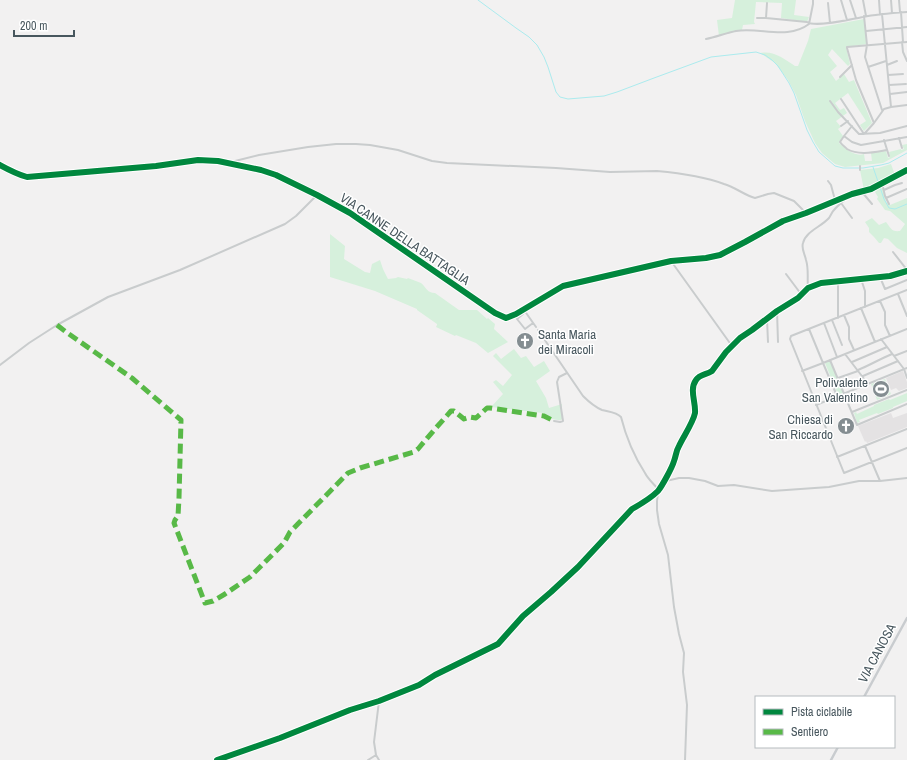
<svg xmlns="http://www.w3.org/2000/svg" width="907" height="760" viewBox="0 0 907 760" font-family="'Archivo Narrow',sans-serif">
  <rect width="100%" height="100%" fill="#f2f1f1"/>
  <path fill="#e4e2e3" d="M903,371L907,382V388L899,391L896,388L891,390L886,378Z
    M891,413L893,418L907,413V427L867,443L866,441L865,442L858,426Z"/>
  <path fill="#d6f0dc" d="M735,0H796L794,15L809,17L807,22L781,18L782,3L756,2L754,22L755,24L743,25L742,30L719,36L717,20L732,18Z
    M864,19L867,44L846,47L850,64L848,66L832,49L828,55L837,66L830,72L836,81L844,74L849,82L854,80L872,123L864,131L860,125L866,121L848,93L835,103L840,110L844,108L847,113L836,121L841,127L838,129L843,136L839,143C846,149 855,157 864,154L865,161H872L871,153L886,151L888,158L890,157L889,152L901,149V150L904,149L902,145L907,144V150L883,163L845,167L835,164L822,153L815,143L805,121L796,95L788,80L775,63L760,53C773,50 785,59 795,66H798L808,41L811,29Z
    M891,164L895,175L876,186L864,190L860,170L878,168Z
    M882,185L886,202L890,205L907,198V253L897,248L888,239L884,238L881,243H879L874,237L869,232V228L865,222L872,218L879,225L886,222C891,228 891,232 900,231L905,224L890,211L885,210L877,199L878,197L875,192L876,191V188Z
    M330,234L345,246L344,259L365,272L370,273L372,264L380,260L383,269L388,279L396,278L398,277L407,279L408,278C412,280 417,281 421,283C426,287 427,293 435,293L459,310H477L487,319L488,318L495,324L494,329L508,342L488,353L476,343L456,335L455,336L436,327L437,325V324L417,310V309L375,291L330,277Z
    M514,349L521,358L526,356L534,367L544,361L550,371L536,381L546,398L549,408L562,404V419L561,420C554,420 548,419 543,413L491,407L503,394L493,382L496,380L503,386L512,375L493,356L496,353L501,359Z
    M830,361L843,393L838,395L825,363Z
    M885,379L891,394L877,400L871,384Z
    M907,393V401L893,407V408L878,414L877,413L859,420L860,422L857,423L854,413L856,412L857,414L874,406V405L889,399L890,400Z"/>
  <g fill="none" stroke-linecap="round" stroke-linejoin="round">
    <path stroke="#abebee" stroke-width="1" d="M478,0L516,28L529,37L537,45L544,57L548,67L556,92L560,97L568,99L604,96L617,92L654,78L711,57L756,52L765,55L772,60L778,66L789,83L794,93L807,130L813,142L819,152L835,166L843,168H863L881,165L889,163L907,153
      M873,167L884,199L889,208L895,209L907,204"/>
    <path stroke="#c9cccd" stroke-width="2" d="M841,0L847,20
      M850,0L856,18
      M863,0L866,16
      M879,0L880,15
      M891,0L892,13
      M899,0L900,12
      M828,3L830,23
      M901,12L903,42
      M882,14L891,107
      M864,16L867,45L865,57L882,110
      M757,18H766L807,22C816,28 851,19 863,17C877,14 892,13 907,12
      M766,18L767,3
      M809,24L813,4V0
      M866,31L907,27
      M706,39C716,37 726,33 736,31C760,27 788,40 809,24
      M902,42L903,52L907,61
      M887,65L897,61
      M868,67L886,61
      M888,75L903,74
      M840,77L852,65
      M889,85L906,84
      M890,94L907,92
      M841,99L864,134
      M830,101L838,112L859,134L880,133L907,126
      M874,123L856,80L847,48V47L907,42
      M841,126L848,121
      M852,126L844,136L852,142L861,145L907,137
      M865,133L874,123L884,109L891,107L907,105
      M844,136L840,142C842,145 845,147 847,149C859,156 875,152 887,150
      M899,138L902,148
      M884,140L889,156
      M229,163L231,162L259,155L308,147L336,144H356L370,145L398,150L432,161L447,163L556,168L610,172L657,171C679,173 703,176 724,184C735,187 744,195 755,198L768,194L774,193L794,201L806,213
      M860,166V170
      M828,181L831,185L835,200
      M882,183L885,196L889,204
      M884,190L895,185L902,183
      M862,192L872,204
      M886,198L907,189
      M841,203L852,218
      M893,252L907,270
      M671,261L732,346
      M786,274L801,294
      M880,277L885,289L907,280
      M861,279L865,291V307
      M838,281V318
      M808,288C807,279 809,269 806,260C805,254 801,249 803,243C806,231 821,227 829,218C831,215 832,212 834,210C839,204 845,200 850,195
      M907,290L791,336L790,339L844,473L907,448
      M898,294L907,316
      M880,301L885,312V325L890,336
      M861,308L875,342
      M524,310L536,327
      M525,311L523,314L517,319L525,329L533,323
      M777,311L778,342
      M844,315L849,327V339L854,350
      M767,319L768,342
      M832,320L842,345
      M824,323L837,357
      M809,329L823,363L907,329
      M538,330L583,396C588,401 595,407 602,410C609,412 616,412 621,417C626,437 634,456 645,473C648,479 653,483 657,488L658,493L657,501V510L659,524L668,555L674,607L679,634L684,653L683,672L687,705L685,760
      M881,339L904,369L907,378
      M845,354L868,384
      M894,356L907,351
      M830,360L857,425L907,404
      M852,362L887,347
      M0,365L29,343L57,325L108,297L180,270L285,224L296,216L317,195
      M858,370C870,365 880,359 892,354
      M802,371L823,363L837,396
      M863,376L898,361
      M838,378L858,371
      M816,405L907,368
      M852,412L907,390
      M554,421L560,422L563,421L557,382L559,377L567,373
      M865,446L880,481
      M837,457L907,429
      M664,482L666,481L679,478H689L705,481L718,486L734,485L772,491L829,487L859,481H880L907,478
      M376,755L379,760
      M217,760L280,738L350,710L379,701L419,685L435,675L498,644L523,616L551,592L578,567L632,509C641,504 651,498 658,491C662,486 672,468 674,461C676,456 676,451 679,446C683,437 693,423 695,413C696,402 689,390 696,380C700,374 706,375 712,371L726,352L740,338L752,330L777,311L798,298L808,288L821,283L890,276L907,271
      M368,760L376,755L374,742L379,701"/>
    <path stroke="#c9cccd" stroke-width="2.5" d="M0,165C9,170 17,174 27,177L156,166L198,160L218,161L261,170L276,175L317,195L350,213L495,313L506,318L516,314L563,286L671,261L706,258L720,255L745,242L783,221L806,213L852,194L871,189L907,170"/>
    <path stroke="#c9cccf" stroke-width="2.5" d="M864,697L907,618
      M831,760L838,747"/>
    <path stroke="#58b947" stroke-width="5" stroke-dasharray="10 5" stroke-linecap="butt" d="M57,325L66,332L132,378L181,420L179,498L178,516L175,520L174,523L205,603L213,601L225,594L250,577L284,543L290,532L348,473L360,468L414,452L418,449L435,429L451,411H454L464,419L470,417L476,418L487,408H490L544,416L554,421"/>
    <g stroke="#fff" stroke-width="8">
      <path id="cycleway" d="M0,165C9,170 17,174 27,177L156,166L198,160L218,161L261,170L276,175L317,195L350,213L495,313L506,318L516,314L563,286L671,261L706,258L720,255L745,242L783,221L806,213L852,194L871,189L907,170
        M217,760L280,738L350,710L379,701L419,685L435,675L498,644L523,616L551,592L578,567L632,509C641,504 651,498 658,491C662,486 672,468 674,461C676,456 676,451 679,446C683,437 693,423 695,413C696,402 689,390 696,380C700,374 706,375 712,371L726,352L740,338L752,330L777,311L798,298L808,288L821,283L890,276L907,271"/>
    </g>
    <use href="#cycleway" stroke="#00873e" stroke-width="6"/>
  </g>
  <defs>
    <g id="church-disc" transform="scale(0.9)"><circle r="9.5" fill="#848d91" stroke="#fff"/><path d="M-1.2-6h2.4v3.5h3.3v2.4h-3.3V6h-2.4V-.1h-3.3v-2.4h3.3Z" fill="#fff"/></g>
    <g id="stadium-disc" transform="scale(0.9)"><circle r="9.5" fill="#848d91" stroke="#fff"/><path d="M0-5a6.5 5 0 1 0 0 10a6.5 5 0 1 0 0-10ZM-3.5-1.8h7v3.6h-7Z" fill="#fff"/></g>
  </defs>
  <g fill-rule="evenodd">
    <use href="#church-disc" x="525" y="341"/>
    <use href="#stadium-disc" x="881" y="389"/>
    <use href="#church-disc" x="846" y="426"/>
  </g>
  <g text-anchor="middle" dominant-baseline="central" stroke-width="3" stroke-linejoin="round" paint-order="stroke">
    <g font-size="13" fill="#48575e" stroke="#fff">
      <text transform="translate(405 239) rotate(34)">VIA CANNE DELLA BATTAGLIA</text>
      <text transform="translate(877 653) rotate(-62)">VIA CANOSA</text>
    </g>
    <g font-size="13" fill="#48575e" stroke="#fff" text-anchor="end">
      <text x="538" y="334" text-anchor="start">Santa Maria<tspan x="538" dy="15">dei Miracoli</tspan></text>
      <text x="868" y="382">Polivalente<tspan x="868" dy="15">San Valentino</tspan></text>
      <text x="833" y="419">Chiesa di<tspan x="833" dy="15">San Riccardo</tspan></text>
    </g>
  </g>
  <rect x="755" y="696" width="140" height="52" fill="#ffffff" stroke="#b6bcbf"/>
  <rect x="763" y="709" width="20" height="6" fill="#00873e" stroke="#b6bcbf"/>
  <text x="791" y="716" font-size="12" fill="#48575e">Pista ciclabile</text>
  <rect x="763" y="729" width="20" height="6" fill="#58b947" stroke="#b6bcbf"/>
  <text x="791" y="736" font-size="12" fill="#48575e">Sentiero</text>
  <path d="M14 30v6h60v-6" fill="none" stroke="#48575e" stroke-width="2"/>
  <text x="20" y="30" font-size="12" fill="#48575e" stroke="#ffffff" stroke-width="3" paint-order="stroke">200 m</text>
</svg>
